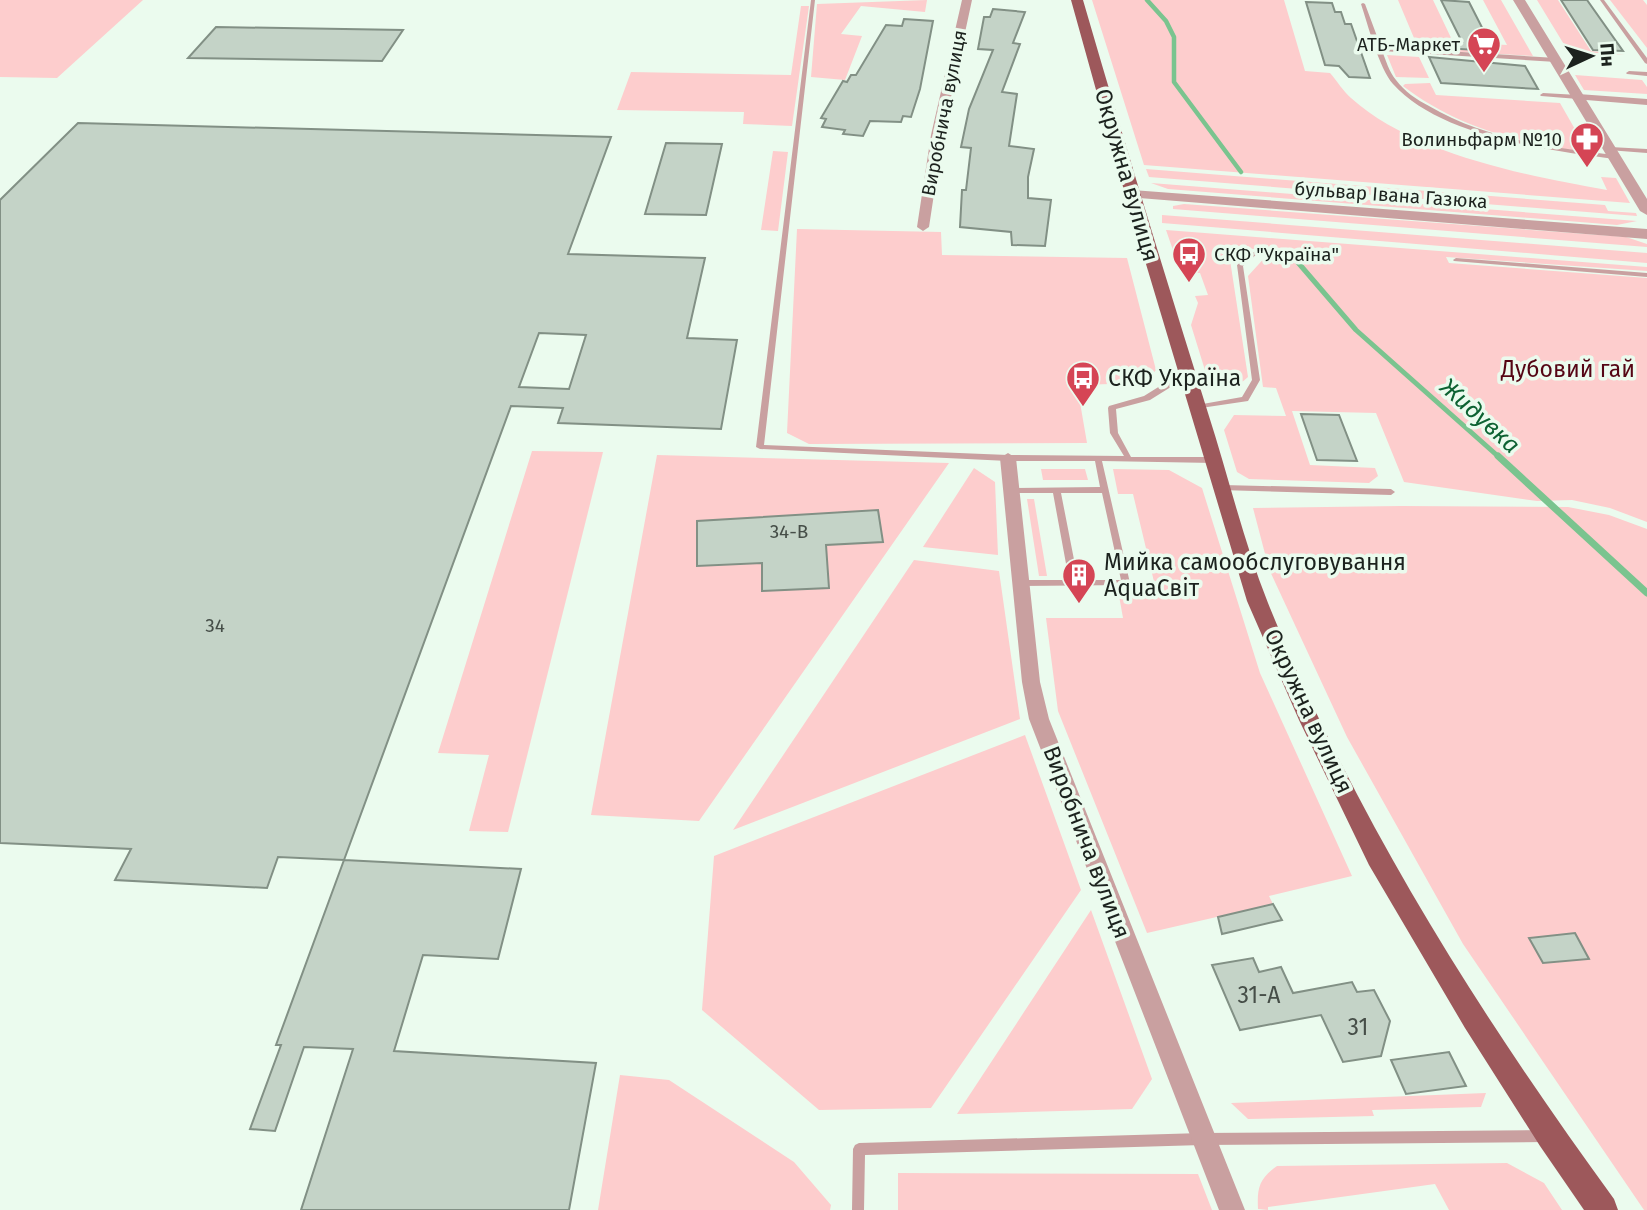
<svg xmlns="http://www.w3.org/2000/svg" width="1647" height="1210" viewBox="0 0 1647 1210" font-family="'Fira Sans',sans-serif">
  <rect width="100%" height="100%" fill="#ebfbee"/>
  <path fill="#fdcdcd" d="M0,0H143L57,78L0,77Z
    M927,0L925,12L861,6L841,34L862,36L845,80L811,77L817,4Z
    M1092,0H1284L1305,71L1330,73C1337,81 1343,91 1351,98C1413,154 1527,176 1607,190L1601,177L1616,178L1630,203L1144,165Z
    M1398,0H1433L1453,42L1507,45L1483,0H1501L1533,56L1445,51L1440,40L1414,38Z
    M1537,0H1558L1591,51L1625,55L1568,51Z
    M1610,0H1643L1647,5V48Z
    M801,6H809L792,126L743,124L744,112L617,110L631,72L791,75Z
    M1387,55L1419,57L1429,78L1396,77Z
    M1575,75L1642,80L1647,87V94L1584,90Z
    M1430,83L1436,95L1560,103L1588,152C1522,144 1458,128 1403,86L1405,84Z
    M773,151L788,152L778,231L761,230Z
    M1146,169L1605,205L1608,211L1636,213L1637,216L1149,177Z
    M1151,183L1637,221L1617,225L1168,189Z
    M1184,204L1626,237L1647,244V247L1173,209V206Z
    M1162,215L1647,253V263L1162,223Z
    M797,229L941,232L942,255L1127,258L1156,370L1145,383L1077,385L1087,443L809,444L787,433Z
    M1166,230L1647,267V271L1446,257L1449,263L1647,278V522L1610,508L1572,500L1537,501L1404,482L1376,413L1292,411L1310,465L1375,468L1378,476L1369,483L1249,479L1237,472L1224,430L1234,415L1286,416L1276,388L1263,387L1248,276L1268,254L1267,250L1228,247L1248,377C1235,390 1223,385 1208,380L1191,325L1198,303L1195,296L1208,295L1200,273H1187L1175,256Z
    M532,451L603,452L508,832L469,831L489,755L438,753Z
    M657,455L949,463L699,821L591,815Z
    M974,468L995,482L998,555L923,547Z
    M1041,469H1085L1088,480H1043Z
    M1113,469L1169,470L1202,488L1260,673L1352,876L1269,896L1273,904L1147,933L1058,711L1046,618H1123L1118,590H1156L1133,494H1118Z
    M1027,499H1034L1047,576H1039Z
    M1401,506L1568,507L1609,515L1647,529V1210H1644L1463,944L1347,737L1269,569L1253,508Z
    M914,560L999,571L1020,719L733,830Z
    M1025,735L1081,890L931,1108L819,1110L702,1010L714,856Z
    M1091,910L1152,1079L1132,1109L957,1114Z
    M620,1075L669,1080L794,1162L831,1205L830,1210H598Z
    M1486,1093L1481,1107L1372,1110L1374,1116L1248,1119L1231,1103Z
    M1507,1163L1544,1183L1562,1210H1449L1435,1184L1268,1207V1210L1258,1209C1257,1188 1259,1179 1277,1166Z
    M898,1173L1198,1174L1212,1210H898Z"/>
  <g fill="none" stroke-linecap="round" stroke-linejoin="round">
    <path stroke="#7ac48f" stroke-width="4.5" d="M1147,0L1166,21L1174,37V82L1241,172"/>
    <path stroke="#7ac48f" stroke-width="5" d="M1295,259L1356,330L1500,458"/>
    <path stroke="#7ac48f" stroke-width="7" d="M1498,456L1647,593"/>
  </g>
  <path fill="#c4d3c7" stroke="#829085" stroke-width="2" fill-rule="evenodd" d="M1441,0L1469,2L1494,51L1425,47L1422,40L1462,42Z
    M1561,0H1587L1623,51L1593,50Z
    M1306,2L1332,3L1335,12H1341L1345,24H1351L1370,78L1349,77L1339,66L1325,65Z
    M993,9L1025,12L1013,43L1020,44L1002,92L1017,94L1009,146L1034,149L1028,177V198L1051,200L1045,246L1012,245L1011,232L960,227L962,190H966L971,148L961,147L969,109L993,50L978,49L984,17H990Z
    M904,19L933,21L920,89L911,117L903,116L901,122L870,121L863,136L843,134L845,130L822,127L826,119L821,118L843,81L847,82L851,75H856L886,25L902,26Z
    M216,27L403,30L382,61L188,58Z
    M1429,57L1525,66L1538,89L1441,83Z
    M78,123L611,137L568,254L705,258L687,338L737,340L721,429L558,423L563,408L511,406L344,860L278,857L267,888L115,880L131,849L0,843V200ZM539,333L586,335L569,389L519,387Z
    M666,143L722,144L706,215L645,214Z
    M1301,414L1339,415L1357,461L1317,460Z
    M878,510L883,542L826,545L829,588L762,591V563L697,566V521Z
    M344,860L521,869L498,959L423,955L394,1051L596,1063L569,1210H301L353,1049L304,1047L275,1131L250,1129L281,1045H276Z
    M1273,904L1282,920L1222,934L1218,917Z
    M1575,933L1589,959L1543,963L1529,938Z
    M1253,958L1259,972L1281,967L1293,993L1352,982L1357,992L1374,990L1390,1021L1381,1056L1343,1062L1321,1015L1240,1030L1212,965Z
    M1449,1052L1466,1086L1406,1094L1391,1060Z"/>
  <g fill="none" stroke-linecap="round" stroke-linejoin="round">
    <path fill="#c9a0a0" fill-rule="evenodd" d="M811,0H815L764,445L1008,455L1124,456L1110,433L1108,408L1109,406L1144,396L1184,371H1190V375L1150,400L1116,409L1118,433L1131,457H1214L1218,460L1214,463L1102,461L1130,583L1129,585L1021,586L1017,583L1021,580H1069L1053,493H1011L1007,490L1008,488L1100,487L1095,461H1008L760,449L756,447ZM1061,493H1102L1121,580H1078Z
      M1600,0H1604L1647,58V64L1645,63Z
      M1363,3L1365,4L1381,47L1556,58L1559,60L1556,62L1382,51C1386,60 1389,72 1396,80C1404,91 1417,100 1429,106C1485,139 1552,148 1615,155L1618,157L1615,159C1550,151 1439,136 1393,84C1379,68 1368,25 1361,4Z
      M1629,71L1647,72V76L1627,74L1626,73Z
      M1543,93L1578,95L1581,97L1578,99L1541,96L1540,95Z
      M1610,147L1647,149V153L1608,150V148Z
      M1255,251L1257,252V254L1243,266L1260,380L1248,401L1194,409V405H1197L1242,397L1252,380L1237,265Z
      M1456,258L1647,273V277L1454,261L1453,260Z
      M1223,485L1391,489L1395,492L1391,495L1220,490L1219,488L1220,486Z
      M1545,1130L1549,1132L1551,1136L1549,1140L1545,1142L1202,1145L865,1155L864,1210H852L853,1149L855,1145L859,1143L1202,1133Z"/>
    <path fill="#c9a0a0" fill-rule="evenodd" d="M962,0H972L943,135L929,227L923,231L917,227L931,135Z
      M1578,94L1647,99V105L1574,99V95Z
      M1008,453L1016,458L1040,682L1049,719L1245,1210H1219L1029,719L1022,682L1000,458Z"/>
    <path fill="#c9a0a0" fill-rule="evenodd" d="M1513,0H1525L1647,199V215L1640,211Z
      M1132,190L1647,229V239L1127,197L1125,194L1127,191Z"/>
    <path fill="#9d585b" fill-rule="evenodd" d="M1071,0H1083C1123,138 1165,276 1208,413C1228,475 1244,543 1268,603C1354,816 1479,1014 1614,1199L1618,1210H1584L1540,1146L1465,1028L1369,865L1299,720L1247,601L1125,194Z"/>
  </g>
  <defs>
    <g id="supermarket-pin" transform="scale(1.75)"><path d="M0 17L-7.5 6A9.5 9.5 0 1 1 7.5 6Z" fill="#d54555" stroke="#ebfbee"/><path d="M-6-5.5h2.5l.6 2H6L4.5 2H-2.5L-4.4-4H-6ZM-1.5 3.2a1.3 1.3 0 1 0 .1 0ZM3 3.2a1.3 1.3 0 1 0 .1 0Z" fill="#fff"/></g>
    <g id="pharmacy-pin" transform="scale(1.75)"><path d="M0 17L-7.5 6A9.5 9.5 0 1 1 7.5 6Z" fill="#d54555" stroke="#ebfbee"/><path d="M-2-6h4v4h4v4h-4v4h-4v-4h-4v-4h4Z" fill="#fff"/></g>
    <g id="bus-pin" transform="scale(1.75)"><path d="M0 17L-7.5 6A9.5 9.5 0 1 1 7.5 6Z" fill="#d54555" stroke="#ebfbee"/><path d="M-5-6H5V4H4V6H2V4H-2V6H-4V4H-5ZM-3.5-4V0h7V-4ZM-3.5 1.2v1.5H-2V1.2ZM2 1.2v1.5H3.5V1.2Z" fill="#fff"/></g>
    <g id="building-pin" transform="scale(1.75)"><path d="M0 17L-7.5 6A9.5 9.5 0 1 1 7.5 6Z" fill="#d54555" stroke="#ebfbee"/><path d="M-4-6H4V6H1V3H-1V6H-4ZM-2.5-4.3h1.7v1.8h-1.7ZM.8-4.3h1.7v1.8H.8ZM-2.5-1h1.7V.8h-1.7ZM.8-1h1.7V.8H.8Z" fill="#fff"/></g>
  </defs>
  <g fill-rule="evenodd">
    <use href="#supermarket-pin" x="1484" y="44"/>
    <use href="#pharmacy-pin" x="1587" y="139"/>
    <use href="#bus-pin" x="1189" y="254"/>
    <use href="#bus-pin" x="1083" y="378"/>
    <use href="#building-pin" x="1079" y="575"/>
  </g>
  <g text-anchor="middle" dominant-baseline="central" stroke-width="7" stroke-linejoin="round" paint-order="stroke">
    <g font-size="19" fill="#1c221e" stroke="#ebfbee" text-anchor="end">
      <text x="1460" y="44">АТБ-Маркет</text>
      <text x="1562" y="139">Волиньфарм №10</text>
      <text x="1214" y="254" text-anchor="start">СКФ "Україна"</text>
    </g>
    <g font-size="19" fill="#1c221e" stroke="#ebfbee">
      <text transform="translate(944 113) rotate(-79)">Виробнича вулиця</text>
      <text transform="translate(1391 195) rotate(4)">бульвар Івана Газюка</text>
    </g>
    <g font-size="19" fill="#464e48">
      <text x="789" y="531">34-В</text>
      <text x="215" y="625">34</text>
    </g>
    <g font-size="23" fill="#1c221e" stroke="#ebfbee">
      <text transform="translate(1127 175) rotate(74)">Окружна вулиця</text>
      <text transform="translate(1309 711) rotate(65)">Окружна вулиця</text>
      <text transform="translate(1087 842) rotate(69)">Виробнича вулиця</text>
    </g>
    <g font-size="23" fill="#550615" stroke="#ebfbee">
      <text x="1568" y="369">Дубовий гай</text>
    </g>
    <g font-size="23" fill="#1c221e" stroke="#ebfbee" text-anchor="start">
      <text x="1108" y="378">СКФ Україна</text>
      <text x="1104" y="562">Мийка самообслуговування<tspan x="1104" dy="26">AquaСвіт</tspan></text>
    </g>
    <g font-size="23" fill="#464e48">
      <text x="1259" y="995">31-А</text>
      <text x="1358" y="1027">31</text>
    </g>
    <g font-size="24" font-style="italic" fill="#0d6232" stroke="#ebfbee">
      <text transform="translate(1480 416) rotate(42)">Жидувка</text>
    </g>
  </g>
  <g transform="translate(1591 56) rotate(86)" stroke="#ebfbee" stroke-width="5" paint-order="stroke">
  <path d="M0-5L12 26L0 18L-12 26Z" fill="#1c221e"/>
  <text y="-10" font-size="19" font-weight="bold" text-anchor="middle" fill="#1c221e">Пн</text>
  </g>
</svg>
